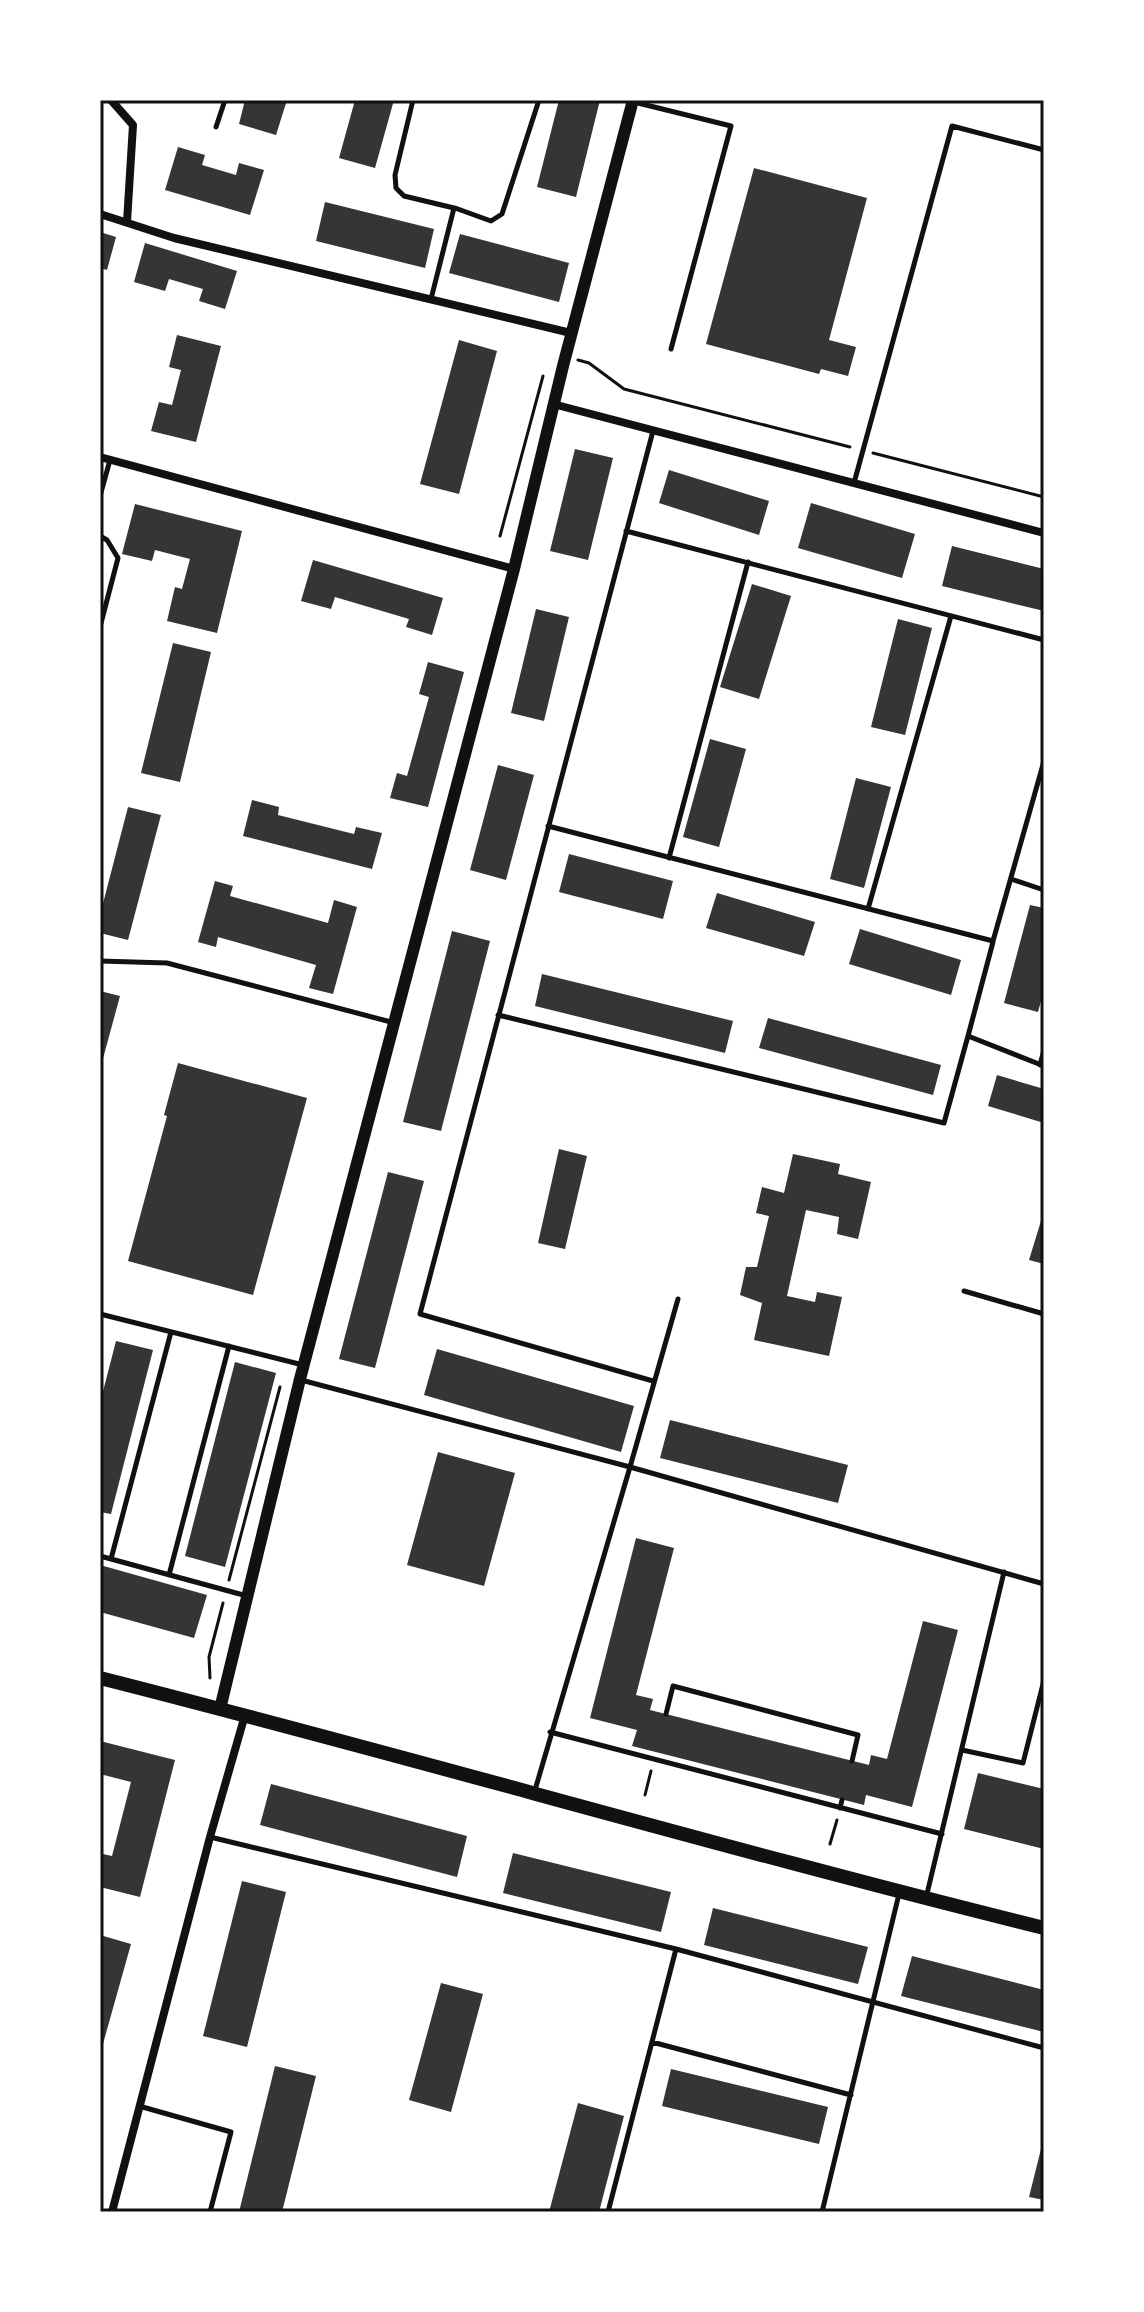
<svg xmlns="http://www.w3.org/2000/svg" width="1144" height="2312" viewBox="0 0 1144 2312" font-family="Arial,sans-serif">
  <rect width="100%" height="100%" fill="#fff"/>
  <path fill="#353535" d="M245,100H287L276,135L239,124Z
    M355,100H394L375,168L339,158Z
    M559,100H600L576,197L537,187Z
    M178,147L205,155L202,165L236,175L239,163L264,170L250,215L165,190Z
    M754,168L867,198L829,340L856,347L848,376L821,369L819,374L706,344Z
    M325,202L434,229L425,268L316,241Z
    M100,232L116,237L107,270L100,268Z
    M460,234L569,263L559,302L449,273Z
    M145,243L237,271L225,309L199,301L203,289L169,279L165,291L134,282Z
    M177,335L221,346L196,442L151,431L159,402L172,405L181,370L169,367Z
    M459,340L497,351L459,494L420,484Z
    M575,449L613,458L588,560L550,551Z
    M669,470L769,501L759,535L659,503Z
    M811,503L915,534L902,578L798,548Z
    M135,504L242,531L217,633L167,621L175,587L182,589L190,559L155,550L152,561L122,554Z
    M952,546L1044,569V611L942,586Z
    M313,560L443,598L432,635L406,627L409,619L335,597L331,609L301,601Z
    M752,584L791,596L759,699L720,687Z
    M536,609L569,617L544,721L511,713Z
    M898,619L932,628L905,735L871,727Z
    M173,643L211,652L180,782L141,773Z
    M428,662L464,672L428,807L390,798L397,773L407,776L429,697L419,694Z
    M710,739L746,749L719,847L683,837Z
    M498,765L534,775L506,880L470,870Z
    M856,778L891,787L864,888L830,879Z
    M252,800L279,807L278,815L354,834L356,827L382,833L372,869L243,836Z
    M128,807L161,815L128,940L100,933V915Z
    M569,854L673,881L663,919L559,892Z
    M215,881L233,886L230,896L328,923L334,900L357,907L333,994L309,988L316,965L218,937L216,947L198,942Z
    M717,893L815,922L804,956L706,928Z
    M1030,905L1044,908V990L1038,1012L1004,1003Z
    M860,929L961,960L951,995L849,964Z
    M452,931L490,941L441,1131L403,1122Z
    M542,974L733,1021L725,1053L535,1006Z
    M100,991L120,996L101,1066H100Z
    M768,1018L941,1065L933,1095L759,1048Z
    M178,1063L307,1098L253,1295L128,1261L167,1116L164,1115Z
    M997,1075L1044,1089V1123L988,1106Z
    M559,1149L587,1156L565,1249L538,1243Z
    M793,1154L840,1164L838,1174L871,1182L858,1239L837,1234L839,1217L806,1210L787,1296L815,1302L817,1292L842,1297L829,1356L754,1340L762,1303L740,1295L746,1267H757L769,1216L756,1213L762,1187L784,1193Z
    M388,1172L424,1181L375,1368L339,1359Z
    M1044,1211V1264L1029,1260Z
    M116,1341L153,1350L111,1514L100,1512V1403Z
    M437,1349L634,1406L621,1452L424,1395Z
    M235,1362L276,1373L225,1567L185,1556Z
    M670,1420L848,1465L838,1503L660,1458Z
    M438,1452L515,1473L484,1586L407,1565Z
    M636,1538L674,1548L636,1695L653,1699L650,1710L869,1765L871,1755L887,1759L923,1621L958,1630L912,1807L866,1795L864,1805L632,1746L637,1730L590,1718Z
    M100,1565L207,1595L194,1638L100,1612Z
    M100,1741L175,1760L140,1897L100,1887V1866L103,1854L112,1856L131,1782L100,1774Z
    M978,1773L1044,1789V1849L964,1829Z
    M271,1784L467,1836L457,1877L260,1825Z
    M513,1853L671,1892L661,1932L503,1893Z
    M242,1881L286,1892L247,2047L203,2036Z
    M713,1908L868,1947L858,1984L704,1945Z
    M100,1935L131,1944L101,2051H100Z
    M912,1956L1044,1990V2032L901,1996Z
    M441,1983L483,1994L451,2112L409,2100Z
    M275,2066L316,2076L282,2212H239Z
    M671,2069L828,2107L819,2144L662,2106Z
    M578,2103L624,2116L599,2212H549Z
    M1043,2141H1044V2200L1029,2197Z"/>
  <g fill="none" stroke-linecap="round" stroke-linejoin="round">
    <path stroke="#111" stroke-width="3" d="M578,360L589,363L624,389L850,447
      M873,453L1044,497
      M500,536L543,376
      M229,1580L280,1387
      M210,1678L209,1657L223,1603
      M645,1795L651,1771
      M830,1844L837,1820"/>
    <path stroke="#111" stroke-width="5" d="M413,100L395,175L396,188L404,196L454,208L431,299
      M634,102L731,126L671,349
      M216,127L225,100
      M455,208L491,221L502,214L539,100
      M653,431L420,1314L653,1381
      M854,483L952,126L1044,150
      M100,496L110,460
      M626,531L1044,640
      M100,536L107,540L118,558L100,627
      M548,826L993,941L1044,761
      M669,858L748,562
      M1011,879L1044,890
      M868,909L951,616
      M993,942L968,1036L1044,1066
      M100,961L167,963L391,1022
      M498,1015L944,1123L968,1036
      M1040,1065L1044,1050
      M964,1291L1044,1314
      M100,1314L303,1365
      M301,1380L630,1467L678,1299
      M100,1556L247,1596
      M111,1559L171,1332
      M169,1575L229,1346
      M666,1714L673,1686L858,1735L852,1761
      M550,1732L942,1834
      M962,1750L1023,1763L1044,1680
      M535,1790L630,1467L1044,1584
      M840,1808L842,1800
      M210,1837L676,1949L1044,2048
      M926,1898L1004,1572
      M652,2042L851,2095
      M139,2106L231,2132L210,2212
      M608,2212L676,1949
      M822,2212L899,1894"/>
    <path stroke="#111" stroke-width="8" d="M111,100L133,125L127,222
      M100,214L174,238L571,333
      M553,404L1044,533
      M100,457L514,569
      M112,2212L210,1837L245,1715"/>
    <path stroke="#111" stroke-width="12" d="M220,1709L300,1379L514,569L563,366L633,100"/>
    <path stroke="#111" stroke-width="14" d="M100,1678C416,1758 728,1850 1044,1928"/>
  </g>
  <rect width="1144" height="2312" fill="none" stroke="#ffffff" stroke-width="204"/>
  <rect x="102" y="102" width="940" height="2108" fill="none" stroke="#111" stroke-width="3"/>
</svg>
